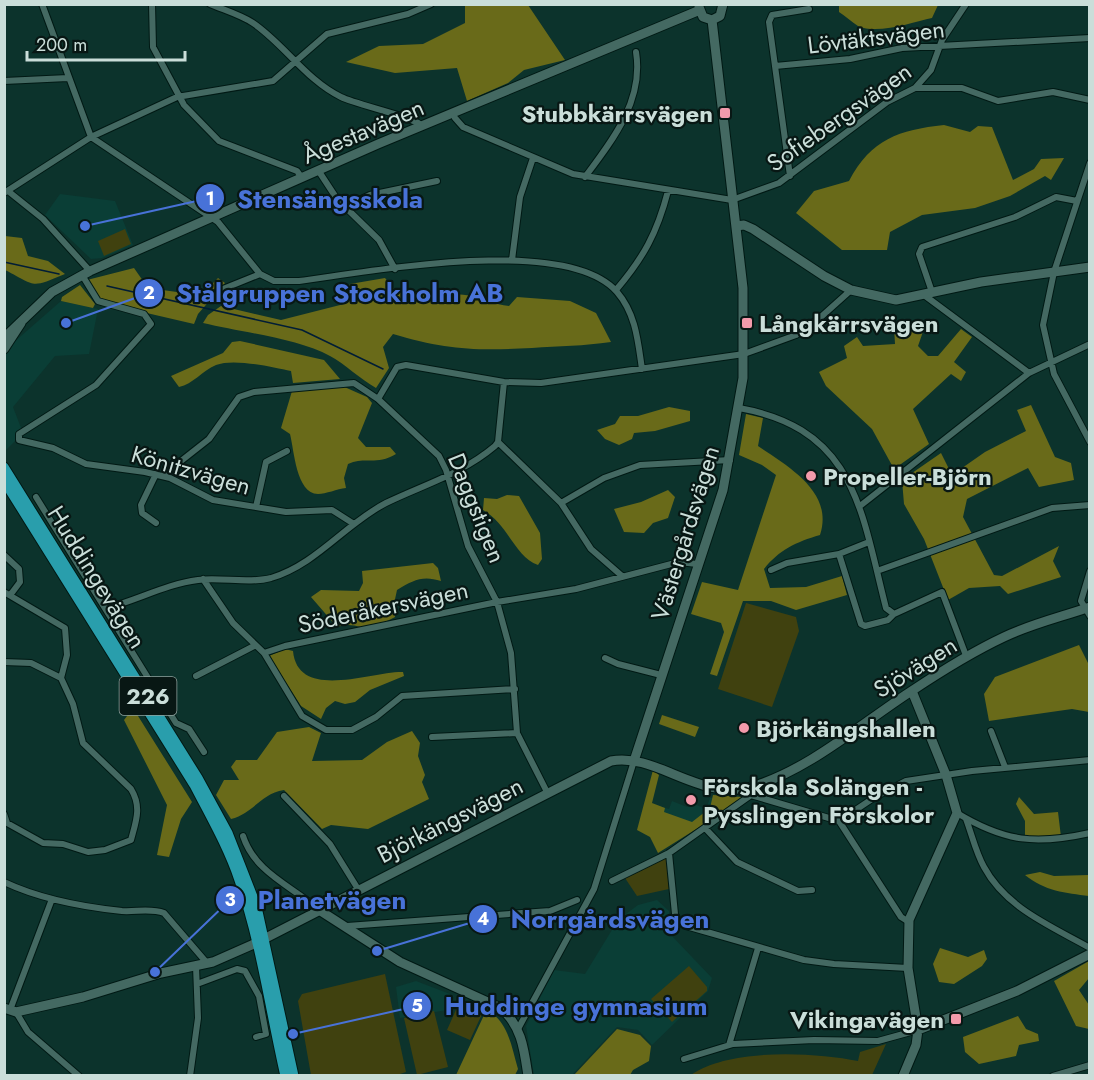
<svg xmlns="http://www.w3.org/2000/svg" width="1094" height="1080" viewBox="0 0 1094 1080" font-family="Jost,sans-serif">
  <rect width="100%" height="100%" fill="#0c332c"/>
  <path fill="#0a3e36" d="M60,194L115,201L133,245L102,258L91,259L45,215Z
    M61,301L98,309L89,354L55,356L13,407L23,433L6,450L4,354L13,343Z
    M732,797L676,842L652,804L669,809L672,801L687,807L692,803L706,809L710,798Z
    M657,900L669,911L671,935L712,978L708,991L652,1045L638,1030L617,1027L572,1075H534L526,1026L554,970L585,974L618,920L638,905Z
    M416,981L450,994L453,1009L400,1018L396,987Z"/>
  <path fill="#40410f" d="M125,229L131,244L104,256L98,241Z
    M746,603L796,617L799,631L772,707L718,689Z
    M666,858L669,889L637,896L625,878Z
    M689,966L707,987V991L672,1022L651,999Z
    M385,974L406,1072L394,1076L311,1075L298,1001L302,994Z
    M460,1001L483,1012L470,1040L447,1030Z
    M434,1011L448,1067L417,1075L404,1018Z
    M886,1044L872,1075H691C729,1048 813,1052 858,1061L860,1052Z"/>
  <path fill="#696a19" d="M465,4L528,5L565,60L524,70L508,83L467,101L457,68L395,73L346,62L379,46L423,44L465,23Z
    M839,5V4L938,5L932,18C913,22 878,35 858,26C852,22 845,16 839,12Z
    M944,125L970,132L978,126L992,127L1013,180L1034,169L1041,159L1064,158L1051,180L1045,176L1010,196L975,208L922,215L890,232L887,250H842L796,213L814,191L849,181C871,139 899,130 944,125Z
    M5,236L22,238L28,256L48,261L65,274C29,289 37,286 5,270Z
    M134,268L148,288L177,292L195,302L218,278L225,283L198,314L194,324L108,304L94,294L87,280Z
    M385,278L396,292C421,295 447,292 473,296C486,297 494,305 509,306L517,297L570,301L596,313L611,342C584,346 559,346 532,348C477,351 446,350 393,334L383,347L389,368L376,388C360,379 345,364 330,356C297,338 240,332 203,323L208,315L221,306L281,320L344,304L350,284Z
    M80,285L95,304L93,308L61,301L62,297Z
    M925,326L918,346L928,356H938L961,329L972,337L954,362L966,372L961,381L951,374L913,409L929,444L894,469L872,429L826,386L819,372L847,358L844,346L857,337L863,346L895,344L894,327Z
    M240,341L324,360L340,379L293,383L291,371C271,367 234,358 216,365C202,371 193,384 179,387L171,376L223,353L232,342Z
    M340,385L367,397L372,403L358,438L366,447H390L396,454C376,466 366,456 348,464L344,478L346,488C337,489 326,494 318,494C296,494 294,449 290,434L281,428L292,391Z
    M1031,405L1055,457L1071,463L1074,480L1039,487L1028,468L967,499L963,517L994,575L1002,576L1059,546L1053,561L1061,577L1008,594L1000,586L969,588L948,600L924,539L904,504L902,480L941,453L952,475L985,452L1026,431L1017,410Z
    M669,407L690,411V421L655,431L634,433L632,439L619,445L605,439L597,430L615,424L620,416H638Z
    M746,414L763,418L758,446C789,467 834,492 820,535C796,542 779,550 764,569L770,588L806,587L842,576L847,595L796,610L771,601H743L717,676L710,674L724,632L721,623L691,614L702,582L738,590L776,475L762,465L739,455Z
    M668,490L675,497L668,518L653,523L644,533L624,532L614,509L641,502Z
    M507,495L519,496L540,533L542,559L538,565C515,557 508,524 483,510L484,498L497,499Z
    M433,563L438,568L441,581C423,575 413,580 397,590L394,604L395,617C386,622 372,628 361,627C352,625 347,624 337,627L311,597L321,590L359,591L363,583L362,571Z
    M1079,645L1089,665V712L1072,709L989,721L984,694L995,677Z
    M285,649L293,651C298,702 372,671 403,672L404,676L370,690L355,702L345,704L335,701L326,708L321,719L301,706L269,656Z
    M133,708L192,802L181,819L169,857L157,855L167,805L124,720Z
    M662,715L699,727L695,737L659,724Z
    M309,727L321,733L312,761L362,760L387,742L412,731L420,743L418,756L425,775L422,782L429,799L368,829L331,825L322,829L284,790C260,794 254,813 231,819L216,795L224,780H239L231,767L236,760H257L277,732Z
    M653,770L659,775L652,803L665,808L664,812L692,822L710,808L713,795L742,797L706,823L658,853L650,837L637,830Z
    M1019,797L1034,814L1058,812L1061,837L1025,839V821L1016,804Z
    M1040,872L1054,876L1089,875V896C1066,893 1044,891 1025,875Z
    M940,948L968,957L984,950L987,959L982,966L954,984L939,982L933,964Z
    M1089,961V978L1079,990L1089,1005V1029L1076,1026L1054,981Z
    M490,1012C509,1024 512,1049 518,1069L515,1075H456L485,1013Z
    M1018,1016L1026,1029L1038,1034L1039,1041L1019,1045L1016,1056L979,1064L965,1052L963,1037Z
    M617,1029L640,1035L651,1046L649,1061L633,1070L630,1075H574Z"/>
  <g fill="none" stroke-linecap="round" stroke-linejoin="round">
    <path stroke="#011d36" stroke-width="1.5" d="M4,262L59,274
      M107,286L302,330L383,369"/>
    <g stroke="#001914" stroke-width="8">
      <path id="street" d="M42,4L91,137L218,222L260,274L274,281H299C369,272 566,234 617,292C636,314 638,342 642,369
        M152,4L153,47L184,105L219,141L297,171L302,178
        M210,4C224,10 241,15 253,23C284,44 306,80 341,97C357,105 415,117 422,126
        M775,66L850,59L902,48L1090,38
        M4,81L68,78
        M915,88H962L998,101L1053,92L1090,100
        M455,118L463,127L573,174L732,200L779,183L887,102L915,88L931,70L942,40L966,4
        M1090,163L1054,272L1043,325L1054,374L1090,442
        M318,170L337,199L379,240L395,269
        M790,176L769,22L772,15L809,9
        M585,177C612,141 644,101 636,52
        M8,191L43,219L90,271
        M4,193L91,137L177,97L273,81L327,34L408,14L431,4
        M344,207L370,195L437,181
        M512,260L520,197L533,158
        M82,275L98,301L144,314L151,324L96,385L19,434V440L53,448L86,464L145,472L170,478L213,500L286,512L332,510L354,524
        M616,290C644,257 657,233 668,191
        M218,291L260,274
        M932,292L919,254L922,247L1015,217L1056,197L1077,201
        M924,295L1029,373
        M378,399L397,367L406,365L504,382L541,383L744,354L796,335L822,316L851,290
        M739,408C856,429 861,511 886,608L894,614
        M498,442L561,503L591,549L622,576
        M162,476L209,439L239,397L254,392L354,383L378,399L439,456L446,470L468,546L497,602L511,653L517,733L547,792
        M36,497L176,723L189,729L204,752
        M561,503L604,478L640,465L730,460
        M860,506L1029,373L1090,344
        M256,507L266,462L287,451
        M156,523L142,513L141,505L156,474
        M839,554L861,624L865,626L888,620L894,614L942,592L965,653
        M4,555L19,569L20,582L11,594
        M771,570L787,563L839,554L869,542
        M877,571L1052,508L1090,505
        M1090,571L1081,601L1090,616
        M203,579L233,623L264,653L285,646L497,602L576,589L679,562L697,564
        M4,592L65,628L67,655L61,678L73,704L83,743L131,789C142,807 136,821 131,840L105,850L88,852L63,844L43,843L7,823L4,814
        M107,608C138,600 166,584 198,580C221,577 249,584 271,578C317,564 345,524 386,503C423,485 462,474 495,446L498,442L504,382
        M264,653L302,716L326,730H352L376,717L402,696L515,689
        M605,658L618,664L661,675
        M4,662L31,663L61,678
        M196,676L254,646
        M991,731L1005,767
        M432,737L517,733
        M284,796L330,844L358,889
        M957,813C1005,842 1036,845 1090,833
        M966,819C972,835 976,853 984,867C1006,908 1051,926 1090,948
        M839,821L875,797L906,781L972,771L1090,760
        M705,828L737,862L798,891L812,890
        M243,836C255,873 292,886 319,910
        M669,853L675,914L677,920L686,926L804,960L834,964L908,968
        M612,881L669,853L751,795L839,821L901,917L909,922
        M4,882C40,899 83,907 122,911C136,912 151,908 164,913L207,963
        M347,926L550,911L577,900
        M197,984L237,969L245,971L259,996L266,1034L256,1037
        M10,1010L52,899
        M16,1012L28,1032L79,1076
        M518,1029L594,889L634,761
        M729,1045L758,948
        M684,1059L733,1044L814,1040L878,1041L918,1030
        M190,1076L198,1018L196,966
        M1053,1076L1090,1065"/>
    </g>
    <g stroke="#001914" stroke-width="11">
      <path id="secondary" d="M699,7L703,17L712,20L720,16L723,4
        M736,226L744,225L753,229L824,276L851,290L896,300L981,282L1090,267
        M4,338L52,292L90,271L378,144L700,10
        M4,349L21,323
        M912,691L946,775L957,813L909,920L908,968L918,1030
        M634,761L723,490L743,378V288L712,20
        M319,910L400,962L501,1008C522,1027 524,1049 528,1076
        M4,1008L16,1012L83,997L161,973L213,962L256,943L611,761C655,752 701,802 751,787C807,771 861,724 910,692C940,672 972,652 1004,637C1031,624 1061,617 1090,607
        M903,1076L916,1045L918,1030L1017,991L1090,954"/>
    </g>
    <g stroke="#001914" stroke-width="11">
      <path id="primary" d="M4,467L198,778L228,833L257,907L294,1076
        M4,481L194,785C210,816 228,847 239,880C261,943 270,1011 285,1076"/>
    </g>
    <use href="#street" stroke="#446962" stroke-width="6"/>
    <use href="#secondary" stroke="#446962" stroke-width="9"/>
    <use href="#primary" stroke="#299eac" stroke-width="9"/>
  </g>
  <g fill="#f39aab" stroke="#081714" stroke-width="2">
    <rect x="719" y="107" width="12" height="12" rx="3"/>
    <rect x="741" y="317" width="12" height="12" rx="3"/>
    <circle cx="811" cy="476" r="6"/>
    <circle cx="744" cy="728" r="6"/>
    <circle cx="691" cy="800" r="6"/>
    <rect x="950" y="1013" width="12" height="12" rx="3"/>
  </g>
  <g text-anchor="middle" dominant-baseline="central" stroke-width="4.5" stroke-linejoin="round" paint-order="stroke">
    <rect fill="#081714" stroke="#90a29e" stroke-width="1.5" x="119.5" y="677" width="57" height="38" rx="4.5"/>
    <g font-size="22" font-weight="bold" fill="#caded9">
      <text x="148" y="696">226</text>
    </g>
    <g font-size="24" fill="#caded9" stroke="#081714">
      <text transform="translate(876 37) rotate(-7)">Lövtäktsvägen</text>
      <text transform="translate(839 117) rotate(-35)">Sofiebergsvägen</text>
      <text transform="translate(363 131) rotate(-23)">Ågestavägen</text>
      <text transform="translate(191 470) rotate(16)">Könitzvägen</text>
      <text transform="translate(477 508) rotate(68)">Daggstigen</text>
      <text transform="translate(685 533) rotate(-73)">Västergårdsvägen</text>
      <text transform="translate(97 577) rotate(58)">Huddingevägen</text>
      <text transform="translate(383 607) rotate(-12)">Söderåkersvägen</text>
      <text transform="translate(915 667) rotate(-32)">Sjövägen</text>
      <text transform="translate(450 820) rotate(-27)">Björkängsvägen</text>
    </g>
    <g font-size="24" font-weight="bold" fill="#caded9" stroke="#081714" text-anchor="start">
      <text x="713" y="113" text-anchor="end">Stubbkärrsvägen</text>
      <text x="759" y="323">Långkärrsvägen</text>
      <text x="823" y="476">Propeller-Björn</text>
      <text x="756" y="728">Björkängshallen</text>
      <text x="703" y="786">Förskola Solängen -<tspan x="703" dy="28">Pysslingen Förskolor</tspan></text>
      <text x="944" y="1019" text-anchor="end">Vikingavägen</text>
    </g>
  </g>
  <path fill="none" stroke="#4872d8" stroke-width="2" d="M85 226L210 198M66 323L149 293M155 972L230 900M377 951L483 919M293 1034L417 1006"/>
  <g fill="#4872d8" stroke="#081714" stroke-width="2">
    <circle cx="85" cy="226" r="6"/>
    <circle cx="66" cy="323" r="6"/>
    <circle cx="155" cy="972" r="6"/>
    <circle cx="377" cy="951" r="6"/>
    <circle cx="293" cy="1034" r="6"/>
    <circle cx="210" cy="198" r="15"/>
    <circle cx="149" cy="293" r="15"/>
    <circle cx="230" cy="900" r="15"/>
    <circle cx="483" cy="919" r="15"/>
    <circle cx="417" cy="1006" r="15"/>
  </g>
  <g font-size="18" text-anchor="middle" font-weight="bold" fill="#fff">
    <text x="210" y="205">1</text>
    <text x="149" y="299">2</text>
    <text x="230" y="906">3</text>
    <text x="483" y="925">4</text>
    <text x="417" y="1012">5</text>
  </g>
  <g font-size="26" text-anchor="middle" font-weight="bold" fill="#4872d8" stroke="#081714" stroke-width="4.5" stroke-linejoin="round" paint-order="stroke">
    <text x="330" y="208">Stensängsskola</text>
    <text x="340" y="302">Stålgruppen Stockholm AB</text>
    <text x="332" y="909">Planetvägen</text>
    <text x="610" y="928">Norrgårdsvägen</text>
    <text x="576" y="1015">Huddinge gymnasium</text>
  </g>
  <rect width="1094" height="1080" fill="none" stroke="#caded9" stroke-width="12"/>
  <path d="M27 51v9h158v-9" fill="none" stroke="#caded9" stroke-width="3"/>
  <text x="36" y="51" font-size="18" fill="#caded9" stroke="#081714" stroke-width="4.5" paint-order="stroke">200 m</text>
</svg>
